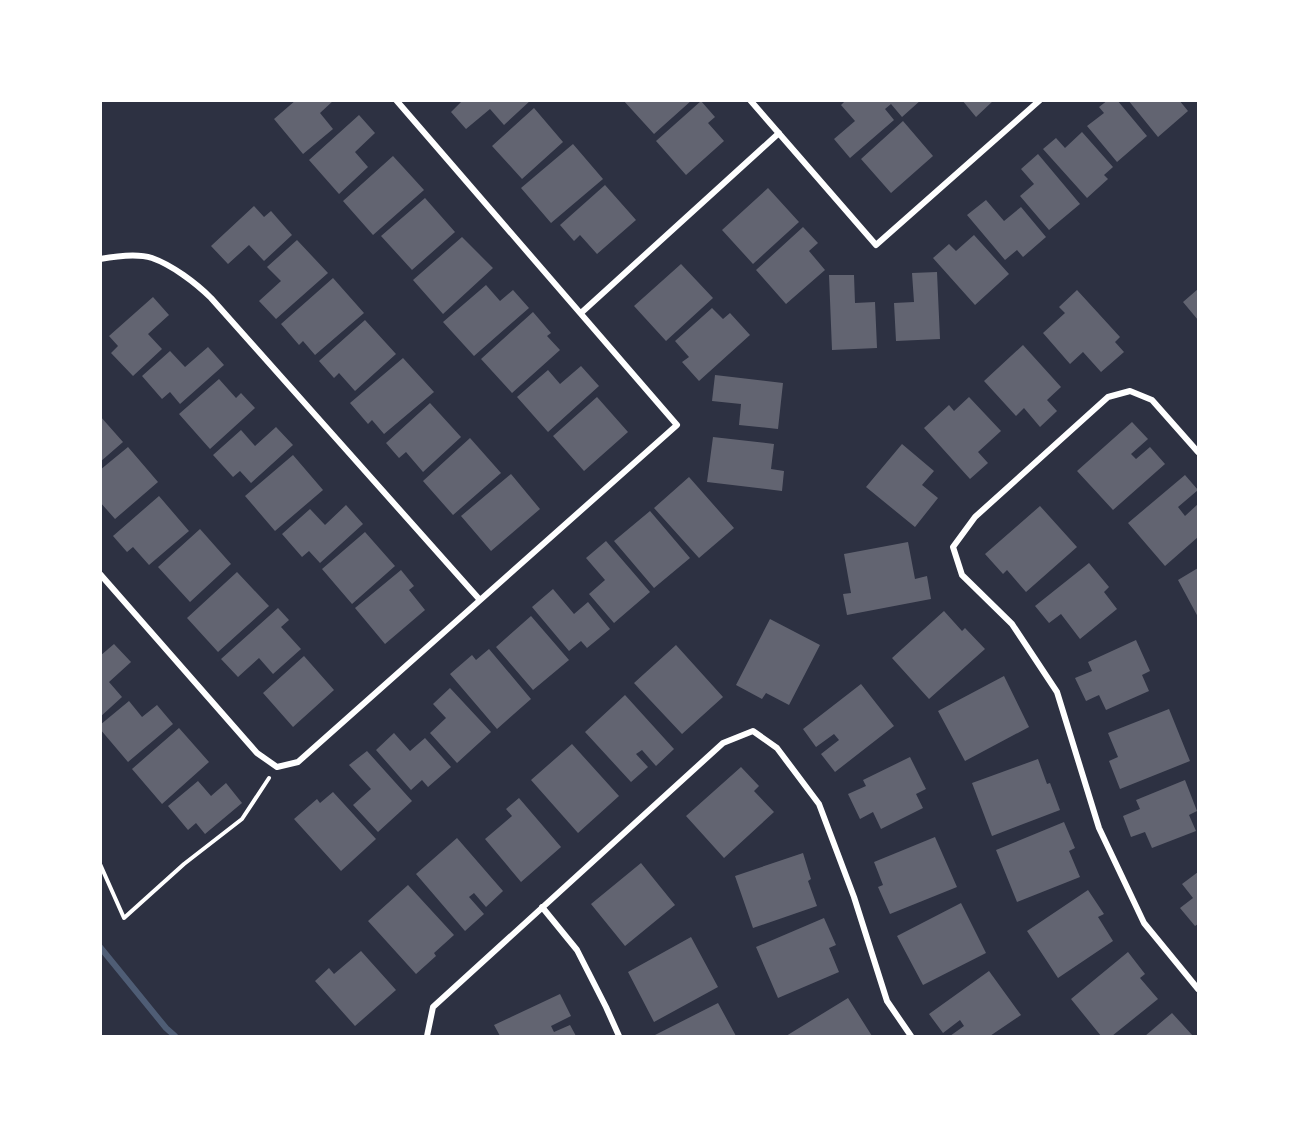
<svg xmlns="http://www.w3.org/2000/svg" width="1299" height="1137" viewBox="0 0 1299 1137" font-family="Roboto,sans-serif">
  <rect width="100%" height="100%" fill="#2d3142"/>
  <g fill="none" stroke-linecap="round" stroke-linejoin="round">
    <path stroke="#4f5d75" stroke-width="6" d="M100,947L166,1028L175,1036"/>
  </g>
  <path fill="#626471" d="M296,100H334L320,113L333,129L303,154L274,119Z
    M463,100H531L504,125L490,109L466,129L451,112Z
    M623,100H692L654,134Z
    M846,100H921L902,117L891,104L885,109L894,120L850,158L834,139L855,121L841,105Z
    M962,100H994L976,117Z
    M1108,100H1117L1147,136L1117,162L1087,126L1104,113L1099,107Z
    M1128,100H1179L1188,111L1158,137Z
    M701,101L715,117L708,123L724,141L686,175L656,141Z
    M534,108L563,142L522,179L492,146Z
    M359,115L375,133L355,152L368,167L339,194L309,160Z
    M903,121L933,156L891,193L861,159Z
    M1082,132L1113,167L1104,175L1108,179L1087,198L1043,149L1056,138L1065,148Z
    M573,144L603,179L551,223L521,188Z
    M1038,154L1080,204L1049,230L1020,196L1034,184L1021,169Z
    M393,156L424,190L373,235L343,201Z
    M605,185L636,220L597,254L580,235L574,241L560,225Z
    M768,188L799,222L753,264L722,230Z
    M425,198L455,232L412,270L381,236Z
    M986,200L1004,221L1021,207L1046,237L1023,257L1017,250L1005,260L967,215Z
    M254,206L264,217L271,211L292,235L264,261L249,245L228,264L211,246Z
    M803,227L818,243L809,251L825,270L786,304L756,270Z
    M974,235L1009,274L975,305L933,258L949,244L956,251Z
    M462,237L493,268L443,314L413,280Z
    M297,240L328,273L276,319L259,301L281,281L267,267Z
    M681,264L713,298L666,341L634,306Z
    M937,272L940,339L896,341L894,303L914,302L912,273Z
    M829,275H854L855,303L875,302L877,348L832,350Z
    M333,278L364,313L315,355L303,341L299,345L281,324Z
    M486,285L500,301L513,290L529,308L474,356L443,322Z
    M1198,289V320L1183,302Z
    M1077,290L1120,337L1115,342L1124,352L1101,372L1083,352L1070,364L1043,333L1065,313L1059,307Z
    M153,297L169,315L148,334L162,349L133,376L111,353L118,346L109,336Z
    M712,308L723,319L730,313L750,335L699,381L682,362L689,357L675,341Z
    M533,312L551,333L547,336L560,350L512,393L481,359Z
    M365,320L396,354L355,391L339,373L334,378L319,361Z
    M1023,345L1061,387L1047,400L1057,411L1040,427L1024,408L1016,416L984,381Z
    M208,347L224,365L180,404L170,392L162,399L142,376L170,351L185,367Z
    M403,358L434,392L384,434L372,420L368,424L350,403Z
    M581,366L599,386L548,432L517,397L548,370L560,384Z
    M715,375L783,383L778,429L739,425L741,404L712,401Z
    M219,379L236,398L241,393L255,408L210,449L179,414Z
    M597,397L628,432L584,471L553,436Z
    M969,397L1001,431L978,452L988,463L970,479L924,428L949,405L954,411Z
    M430,403L461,437L423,472L406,452L399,458L386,443Z
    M100,416L123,442L100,462Z
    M1132,422L1148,439L1131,454L1136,459L1150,447L1165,464L1113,510L1077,471Z
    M276,427L293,445L251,483L240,471L233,477L213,455L241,430L255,446Z
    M713,437L774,444L771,469L784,471L782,491L707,482Z
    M470,438L501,473L453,515L423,481Z
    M902,444L934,471L922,485L938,498L915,527L866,487Z
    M128,447L158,482L115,519L100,502V470Z
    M293,455L323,490L275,531L245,496Z
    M511,474L540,509L491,551L461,516Z
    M1185,475L1198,490L1178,507L1185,516L1198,504V537L1165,566L1128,523Z
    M689,477L734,528L699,558L654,508Z
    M159,496L189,531L149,565L133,547L127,552L113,536Z
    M346,505L363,524L320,563L309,551L302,557L282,534L310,509L325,525Z
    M1040,506L1077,547L1026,592L1007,570L1003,574L985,554Z
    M650,511L690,558L654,588L614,541Z
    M200,529L231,564L190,602L158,567Z
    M365,532L395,566L352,604L322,569Z
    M606,541L650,592L614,623L589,594L605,580L586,558Z
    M908,542L915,579L927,576L931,599L847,615L843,594L851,593L844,554Z
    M1089,563L1109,587L1104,592L1117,609L1080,639L1061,614L1049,623L1035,606Z
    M1198,568V617L1178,580Z
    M401,570L414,586L409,590L425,610L385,644L355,608Z
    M237,572L269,606L218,652L187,618Z
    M553,589L574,614L588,602L610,629L587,648L581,641L569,651L532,607Z
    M278,608L289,620L281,627L301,649L273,674L259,658L238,677L221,659Z
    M944,611L962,631L965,628L985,649L929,699L892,658Z
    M531,616L569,660L533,690L496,647Z
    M770,619L820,645L789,705L766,693L762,699L736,685Z
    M1136,640L1150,671L1142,675L1149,691L1106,710L1099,695L1086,701L1075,678L1092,671L1088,662Z
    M114,644L131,662L109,682L122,697L100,717V656Z
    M676,645L723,697L682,734L634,683Z
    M489,649L531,699L497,729L450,674L472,655L476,660Z
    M304,656L334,690L293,727L263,693Z
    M1004,676L1029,727L965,761L938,711Z
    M861,684L894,726L835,772L821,754L839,740L834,734L816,747L803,729Z
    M450,688L491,732L457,763L430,733L446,718L433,704Z
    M625,695L674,749L656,766L642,750L636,754L648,767L631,782L585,732Z
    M129,701L142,717L157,705L173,724L128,762L100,729V725Z
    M1169,709L1190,761L1120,789L1109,761L1118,757L1108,733Z
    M179,728L209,762L162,804L132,769Z
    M394,733L410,751L425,738L451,767L428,787L422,780L411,790L376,750Z
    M572,744L619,796L578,833L531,780Z
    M367,751L412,801L378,832L353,805L371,789L349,765Z
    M910,757L926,789L916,794L923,808L881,829L873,812L860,819L848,794L866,786L863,780Z
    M1038,759L1047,784L1050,783L1060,810L992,836L972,783Z
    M741,767L759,786L754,791L774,812L724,858L686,816Z
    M1185,780L1197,811L1189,815L1196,831L1152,848L1145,832L1131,837L1123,816L1140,809L1136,800Z
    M198,781L211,796L226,783L242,803L205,834L196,823L188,830L168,806Z
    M333,792L376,839L341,871L294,819L317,799L320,803Z
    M519,798L561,847L521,882L485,839L512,816L506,809Z
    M1064,822L1075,848L1069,851L1080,877L1017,902L996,850Z
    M935,837L957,887L890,914L878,887L883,885L874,862Z
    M457,838L503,891L486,907L474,893L469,897L484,914L465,931L416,874Z
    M803,853L811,879L808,881L817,906L753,928L735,876Z
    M641,863L675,905L625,946L591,904Z
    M1198,872V924L1195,926L1180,908L1193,898L1182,884Z
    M408,885L454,935L434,953L436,956L416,974L368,921Z
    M1088,890L1104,914L1098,917L1113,941L1058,978L1027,931Z
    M961,903L986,953L923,985L897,936Z
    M824,918L836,945L829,948L839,972L778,998L756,947Z
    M691,937L718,987L654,1022L628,972Z
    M361,951L396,990L355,1026L315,981L329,968L334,974Z
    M1128,952L1145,974L1140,978L1158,999L1112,1036H1101L1071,999Z
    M989,971L1021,1015L990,1036H950L964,1026L960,1020L943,1033L929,1014Z
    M560,994L571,1016L551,1026L554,1032L570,1025L576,1036H500L494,1025Z
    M848,998L872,1036H786Z
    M718,1003L736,1036H656L655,1035Z
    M1172,1013L1193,1036H1145Z"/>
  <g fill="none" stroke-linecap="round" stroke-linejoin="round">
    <path stroke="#fff" stroke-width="4" d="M100,864L124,918L184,864L242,819L269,778"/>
    <path stroke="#fff" stroke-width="6" d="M750,100L876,245L1040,100
      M100,259C116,256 137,253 152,258C172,265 196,283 211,298L480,600
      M581,313L779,133
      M1198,452L1152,400L1130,391L1108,397L975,517L953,547L962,575L1012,624L1057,692L1099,828L1144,923L1198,989
      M100,574L257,753L277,767L298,762L677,425L396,100
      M542,907L577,950L606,1007L619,1036
      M427,1036L433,1007L723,743L753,731L777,748L819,804L854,897L887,1001L911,1036"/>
  </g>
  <rect width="1299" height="1137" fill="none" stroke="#ffffff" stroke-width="204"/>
</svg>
